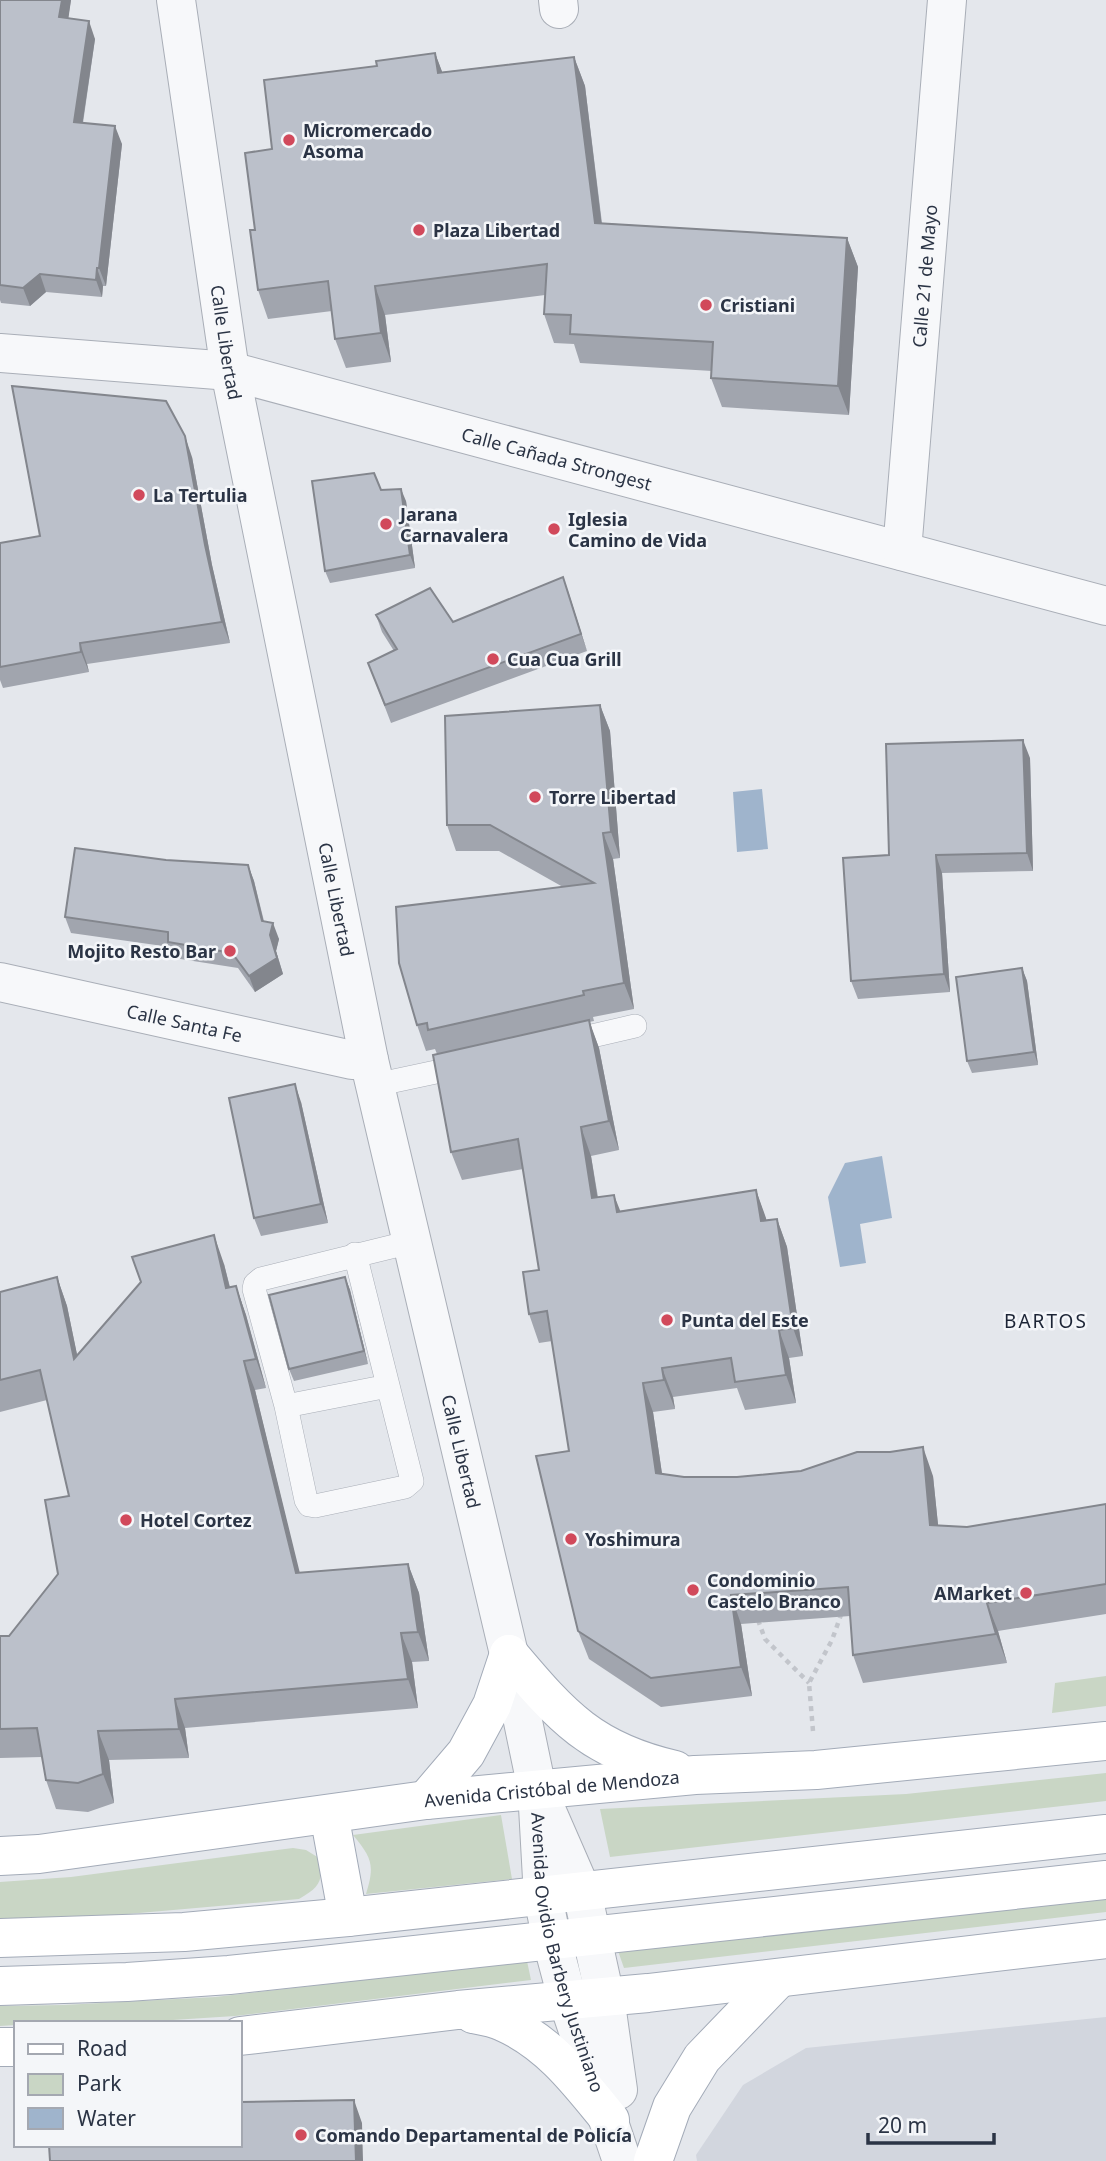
<svg xmlns="http://www.w3.org/2000/svg" width="1106" height="2161" viewBox="0 0 1106 2161" font-family="'Noto Sans',sans-serif">
  <rect width="100%" height="100%" fill="#e4e7ec"/>
  <path fill="#d2d6de" d="M1106,2017V2161H697L696,2155L743,2085L806,2048Z"/>
  <path fill="#c9d6c5" d="M1106,1676V1706L1052,1713L1055,1683Z
    M1106,1773V1801L610,1857L600,1809L906,1794Z
    M501,1815L512,1879L366,1894C375,1865 372,1858 353,1835Z
    M293,1848L306,1850L319,1858C324,1882 319,1887 299,1899L82,1918L0,1919V1882L71,1877Z
    M1106,1898V1912L624,1968L618,1951Z
    M527,1961L531,1980L235,2016L126,2023H16V2025L0,2026V2006L63,2005L215,1997Z"/>
  <path fill="#9fb4cc" d="M762,789L768,849L737,852L733,792Z
    M882,1156L892,1218L860,1224L866,1263L840,1267L828,1197L845,1163Z"/>
  <g fill="none" stroke-linecap="round" stroke-linejoin="round">
    <g stroke="#a9aeb7" stroke-width="24">
      <path id="service" d="M566,1042L635,1026
        M375,1085L464,1066
        M355,1254L412,1481L405,1487L315,1506L309,1505L306,1500L286,1406L254,1289L255,1284L261,1279L411,1242
        M286,1406L388,1386"/>
    </g>
    <g stroke="#a9aeb7" stroke-width="40">
      <g id="minor">
        <path d="M558,0L559,9"/>
        <path id="s1" d="M0,353L230,371L1106,606"/>
        <path id="s2" d="M902,551L947,0"/>
        <path id="s3" d="M0,982L352,1060H369"/>
      </g>
    </g>
    <g stroke="#a9aeb7" stroke-width="40">
      <g id="tertiary">
        <path id="s4" d="M176,0L230,371L369,1060L509,1654L537,1789L543,1897L552,1941L568,2001L622,2161"/>
        <path d="M548,1814L582,1892L605,1997L618,2090"/>
      </g>
    </g>
    <g stroke="#a3abb8" stroke-width="40">
      <g id="primary">
        <path d="M509,1654C562,1717 592,1751 675,1770"/>
        <path d="M426,1800L466,1753L492,1705L509,1654"/>
        <path d="M329,1814L348,1917"/>
        <path id="s5" d="M0,1856L39,1854L426,1800L695,1775L816,1770L1106,1741"/>
        <path d="M0,1938L184,1932L348,1917L1106,1834"/>
        <path d="M0,1986L127,1982L229,1975L1106,1880"/>
        <path d="M473,2014C484,2016 496,2018 505,2023C550,2043 579,2082 610,2120"/>
        <path d="M240,2036L458,2010L648,1993L1106,1939"/>
        <path d="M0,2047H16"/>
        <path d="M653,2161L672,2107L702,2058L779,1978"/>
      </g>
    </g>
    <path stroke="#c2c5cb" stroke-width="4.5" stroke-dasharray="5 5" stroke-linecap="butt" d="M758,1620L765,1639L809,1683
      M813,1731L809,1683L832,1640L842,1612"/>
    <use href="#service" stroke="#f7f8fa" stroke-width="23"/>
    <use href="#minor" stroke="#f7f8fa" stroke-width="38"/>
    <use href="#tertiary" stroke="#f7f8fa" stroke-width="38"/>
    <use href="#primary" stroke="#fff" stroke-width="38"/>
  </g>
  <path fill="#a1a5ae" d="M0,0H71L68,18L95,39L83,123L122,144L106,286H103L102,297L46,292L30,306L1,303L0,300Z
    M435,53L442,72L574,57L585,86L602,223L847,238L858,267L849,415L722,407L711,378L712,371L580,363L574,344L554,343L544,314L545,295L385,315L391,362L346,368L335,339L332,311L268,319L258,290L255,230L272,149L377,66Z
    M192,457L212,565L230,643L87,664L89,672L3,688L0,680V543L40,536Z
    M381,490L406,501L415,568L330,583L325,571Z
    M563,577L587,651L391,723L368,663L394,651L382,632L376,615L453,622Z
    M600,705L610,731L620,858L613,859L634,1009L593,1017L594,1021L589,1022L599,1048L619,1150L591,1156L598,1197L620,1211L756,1190L766,1220L777,1219L787,1247L803,1356L789,1358L796,1403L745,1410L737,1388L673,1397L675,1409L653,1412L662,1474L684,1477L933,1476L938,1525L967,1527L1106,1504V1614L998,1631L1007,1663L863,1683L853,1655L850,1616L741,1624L752,1696L661,1707L589,1659L578,1631L569,1451L552,1341L539,1343L529,1314L539,1270L523,1169L462,1180L451,1152L437,1054L435,1049L426,1051L417,1025L563,887L499,851H456L447,825Z
    M1030,758L1033,871L942,873L950,992L858,999L851,981L889,855Z
    M166,860L248,865L254,881L264,921L279,939L276,951L283,974L255,992L238,968L174,958L170,947L71,933L65,917Z
    M1022,968L1027,981L1038,1065L972,1073L967,1061Z
    M301,1102L328,1223L261,1236L254,1218Z
    M224,1264L230,1287L236,1286L246,1315L266,1388L255,1390L299,1573L408,1564L419,1593L429,1661L412,1662L418,1708L185,1728L189,1758L109,1760L114,1803L88,1812L56,1809L46,1780L42,1757L0,1758V1636H9L58,1574L69,1496L47,1400L0,1412V1292L57,1277L67,1306L77,1355Z
    M345,1277L350,1290L368,1364L294,1381L289,1369Z"/>
  <path fill="#83868d" d="M62,0H71L66,35L59,17Z
    M89,21L95,39L80,140L74,122Z
    M435,53L446,82L438,73Z
    M574,57L585,86L605,252L595,223Z
    M115,126L122,144L106,286L99,268Z
    M847,238L858,267L849,415L838,386Z
    M97,268L103,286L102,297L96,280Z
    M40,274L46,292L30,306L23,288Z
    M375,286L385,315L391,362L381,333Z
    M185,436L192,457L212,565L230,643L222,622L205,545Z
    M401,489L406,501L415,568L410,555Z
    M563,577L569,594L587,651L581,634Z
    M80,643L87,664L89,672L81,652Z
    M600,705L610,731L620,858L611,832Z
    M1023,740L1030,758L1033,871L1027,853Z
    M603,833L613,859L634,1009L624,983Z
    M936,855L942,873L950,992L944,974Z
    M248,865L254,881L267,936L262,921Z
    M273,923L279,939L276,951L283,974L255,992L249,976Z
    M1022,968L1027,981L1038,1065L1034,1052Z
    M589,1020L599,1048L619,1150L609,1121Z
    M295,1084L301,1102L328,1223L321,1204Z
    M581,1127L591,1156L602,1227L592,1198Z
    M756,1190L766,1218L771,1250L761,1221Z
    M614,1195L625,1223L617,1212Z
    M777,1219L787,1247L803,1356L793,1328Z
    M214,1235L224,1264L237,1317L226,1288Z
    M57,1277L67,1306L84,1388L74,1359Z
    M345,1277L350,1290L368,1364L364,1351Z
    M236,1286L246,1315L266,1388L256,1359Z
    M779,1330L789,1358L796,1403L786,1375Z
    M244,1361L255,1390L307,1602L296,1573Z
    M662,1368L673,1397L675,1409L664,1380Z
    M643,1383L653,1412L666,1501L656,1473Z
    M923,1447L933,1476L941,1553L930,1525Z
    M408,1564L419,1593L429,1661L418,1632Z
    M731,1595L741,1624L752,1696L741,1667Z
    M987,1603L998,1631L1007,1663L996,1634Z
    M401,1633L412,1662L418,1708L408,1679Z
    M175,1699L185,1728L189,1758L179,1729Z
    M98,1731L109,1760L114,1803L103,1774Z
    M354,2100L362,2123L363,2161H356Z"/>
  <path fill="#bbc0ca" stroke="#83868d" stroke-width="2" d="M0,0H62L59,17L89,21L74,122L115,126L99,268H97L96,280L40,274L23,288L0,285Z
    M435,53L438,73L574,57L595,223L847,238L838,386L711,378L713,342L570,334L571,315L544,314L547,264L375,286L381,333L335,339L328,281L258,290L250,230H255L245,153L272,149L264,80L377,66L376,61Z
    M12,386L166,401L185,436L205,545L222,622L80,643L81,652L0,667V543L40,536Z
    M374,473L381,490L401,489L410,555L325,571L312,481Z
    M563,577L581,634L385,705L368,663L397,649L376,615L430,588L453,622Z
    M600,705L611,832L603,833L624,983L583,991L584,995L428,1030L427,1023L417,1025L399,963L396,907L594,883L490,825H447L445,716Z
    M1023,740L1027,853L936,855L944,974L851,981L843,858L889,855L886,744Z
    M75,848L166,860L248,865L262,921L273,923L270,935L277,958L249,976L232,953L168,942V932L65,917Z
    M1022,968L1034,1052L967,1061L956,977Z
    M589,1020L609,1121L581,1127L592,1198L614,1195L617,1212L756,1190L761,1221L777,1219L793,1328L779,1330L786,1375L735,1382L731,1358L662,1368L664,1380L643,1383L656,1473L684,1477H737L801,1471L857,1452H890L923,1447L930,1525L967,1527L1106,1504V1584L987,1603L996,1634L853,1655L848,1587L731,1595L741,1667L651,1678L578,1631L536,1456L569,1451L547,1311L529,1314L523,1272L539,1270L518,1139L451,1152L433,1055Z
    M295,1084L321,1204L254,1218L229,1098Z
    M214,1235L226,1288L236,1286L256,1359L244,1361L296,1573L408,1564L418,1632L401,1633L408,1679L175,1699L179,1729L98,1731L103,1774L78,1783L46,1780L37,1728L0,1729V1636H9L58,1574L45,1500L69,1496L40,1370L0,1380V1292L57,1277L74,1359L141,1282L132,1257Z
    M345,1277L364,1351L289,1369L269,1295Z
    M354,2100L356,2161H50L49,2145H240V2102Z"/>
  <g fill="#d1495b" stroke="#f4f6f9" stroke-width="2.5">
    <circle cx="289" cy="140" r="7"/>
    <circle cx="419" cy="230" r="7"/>
    <circle cx="706" cy="305" r="7"/>
    <circle cx="139" cy="495" r="7"/>
    <circle cx="386" cy="524" r="7"/>
    <circle cx="554" cy="529" r="7"/>
    <circle cx="493" cy="659" r="7"/>
    <circle cx="535" cy="797" r="7"/>
    <circle cx="230" cy="951" r="7"/>
    <circle cx="667" cy="1320" r="7"/>
    <circle cx="126" cy="1520" r="7"/>
    <circle cx="571" cy="1539" r="7"/>
    <circle cx="693" cy="1590" r="7"/>
    <circle cx="1026" cy="1593" r="7"/>
    <circle cx="301" cy="2135" r="7"/>
  </g>
  <g text-anchor="middle" dominant-baseline="central" stroke-width="5" stroke-linejoin="round" paint-order="stroke">
    <g font-size="18" font-weight="bold" fill="#2b3445" stroke="#f4f6f9" text-anchor="start">
      <text x="303" y="130">Micromercado<tspan x="303" dy="21">Asoma</tspan></text>
      <text x="433" y="230">Plaza Libertad</text>
      <text x="720" y="305">Cristiani</text>
      <text x="153" y="495">La Tertulia</text>
      <text x="400" y="514">Jarana<tspan x="400" dy="21">Carnavalera</tspan></text>
      <text x="568" y="519">Iglesia<tspan x="568" dy="21">Camino de Vida</tspan></text>
      <text x="507" y="659">Cua Cua Grill</text>
      <text x="549" y="797">Torre Libertad</text>
      <text x="216" y="951" text-anchor="end">Mojito Resto Bar</text>
      <text x="681" y="1320">Punta del Este</text>
      <text x="140" y="1520">Hotel Cortez</text>
      <text x="585" y="1539">Yoshimura</text>
      <text x="707" y="1580">Condominio<tspan x="707" dy="21">Castelo Branco</tspan></text>
      <text x="1012" y="1593" text-anchor="end">AMarket</text>
      <text x="315" y="2135">Comando Departamental de Policía</text>
    </g>
    <g font-size="18" fill="#2b3445" stroke="#f4f6f9">
      <text stroke="none"><textPath href="#s2" startOffset="276">Calle 21 de Mayo</textPath></text>
      <text stroke="none"><textPath href="#s4" startOffset="346">Calle Libertad</textPath></text>
      <text stroke="none"><textPath href="#s1" startOffset="569">Calle Cañada Strongest</textPath></text>
      <text stroke="none"><textPath href="#s4" startOffset="914">Calle Libertad</textPath></text>
      <text stroke="none"><textPath href="#s3" startOffset="189">Calle Santa Fe</textPath></text>
      <text stroke="none"><textPath href="#s4" startOffset="1480">Calle Libertad</textPath></text>
      <text stroke="none"><textPath href="#s5" startOffset="556">Avenida Cristóbal de Mendoza</textPath></text>
      <text stroke="none"><textPath href="#s4" startOffset="1993">Avenida Ovidio Barbery Justiniano</textPath></text>
    </g>
    <g font-size="19" letter-spacing="2" fill="#1d2536" stroke="#f4f6f9">
      <text x="1046" y="1321">BARTOS</text>
    </g>
  </g>
  <rect x="14" y="2021" width="228" height="126" fill="#f4f6f9" stroke="#a4a8b1" stroke-width="2"/>
  <rect x="28" y="2044" width="35" height="10" fill="#ffffff" stroke="#a4a8b1" stroke-width="2"/>
  <text x="77" y="2056" font-size="21" fill="#2b3445">Road</text>
  <rect x="28" y="2074" width="35" height="21" fill="#c9d6c5" stroke="#a4a8b1" stroke-width="2"/>
  <text x="77" y="2091" font-size="21" fill="#2b3445">Park</text>
  <rect x="28" y="2108" width="35" height="21" fill="#9fb4cc" stroke="#a4a8b1" stroke-width="2"/>
  <text x="77" y="2126" font-size="21" fill="#2b3445">Water</text>
  <path d="M868 2133v10h126v-10" fill="none" stroke="#2b3445" stroke-width="3.5"/>
  <text x="878" y="2133" font-size="21" fill="#2b3445" stroke="#f4f6f9" stroke-width="5" paint-order="stroke">20 m</text>
</svg>
